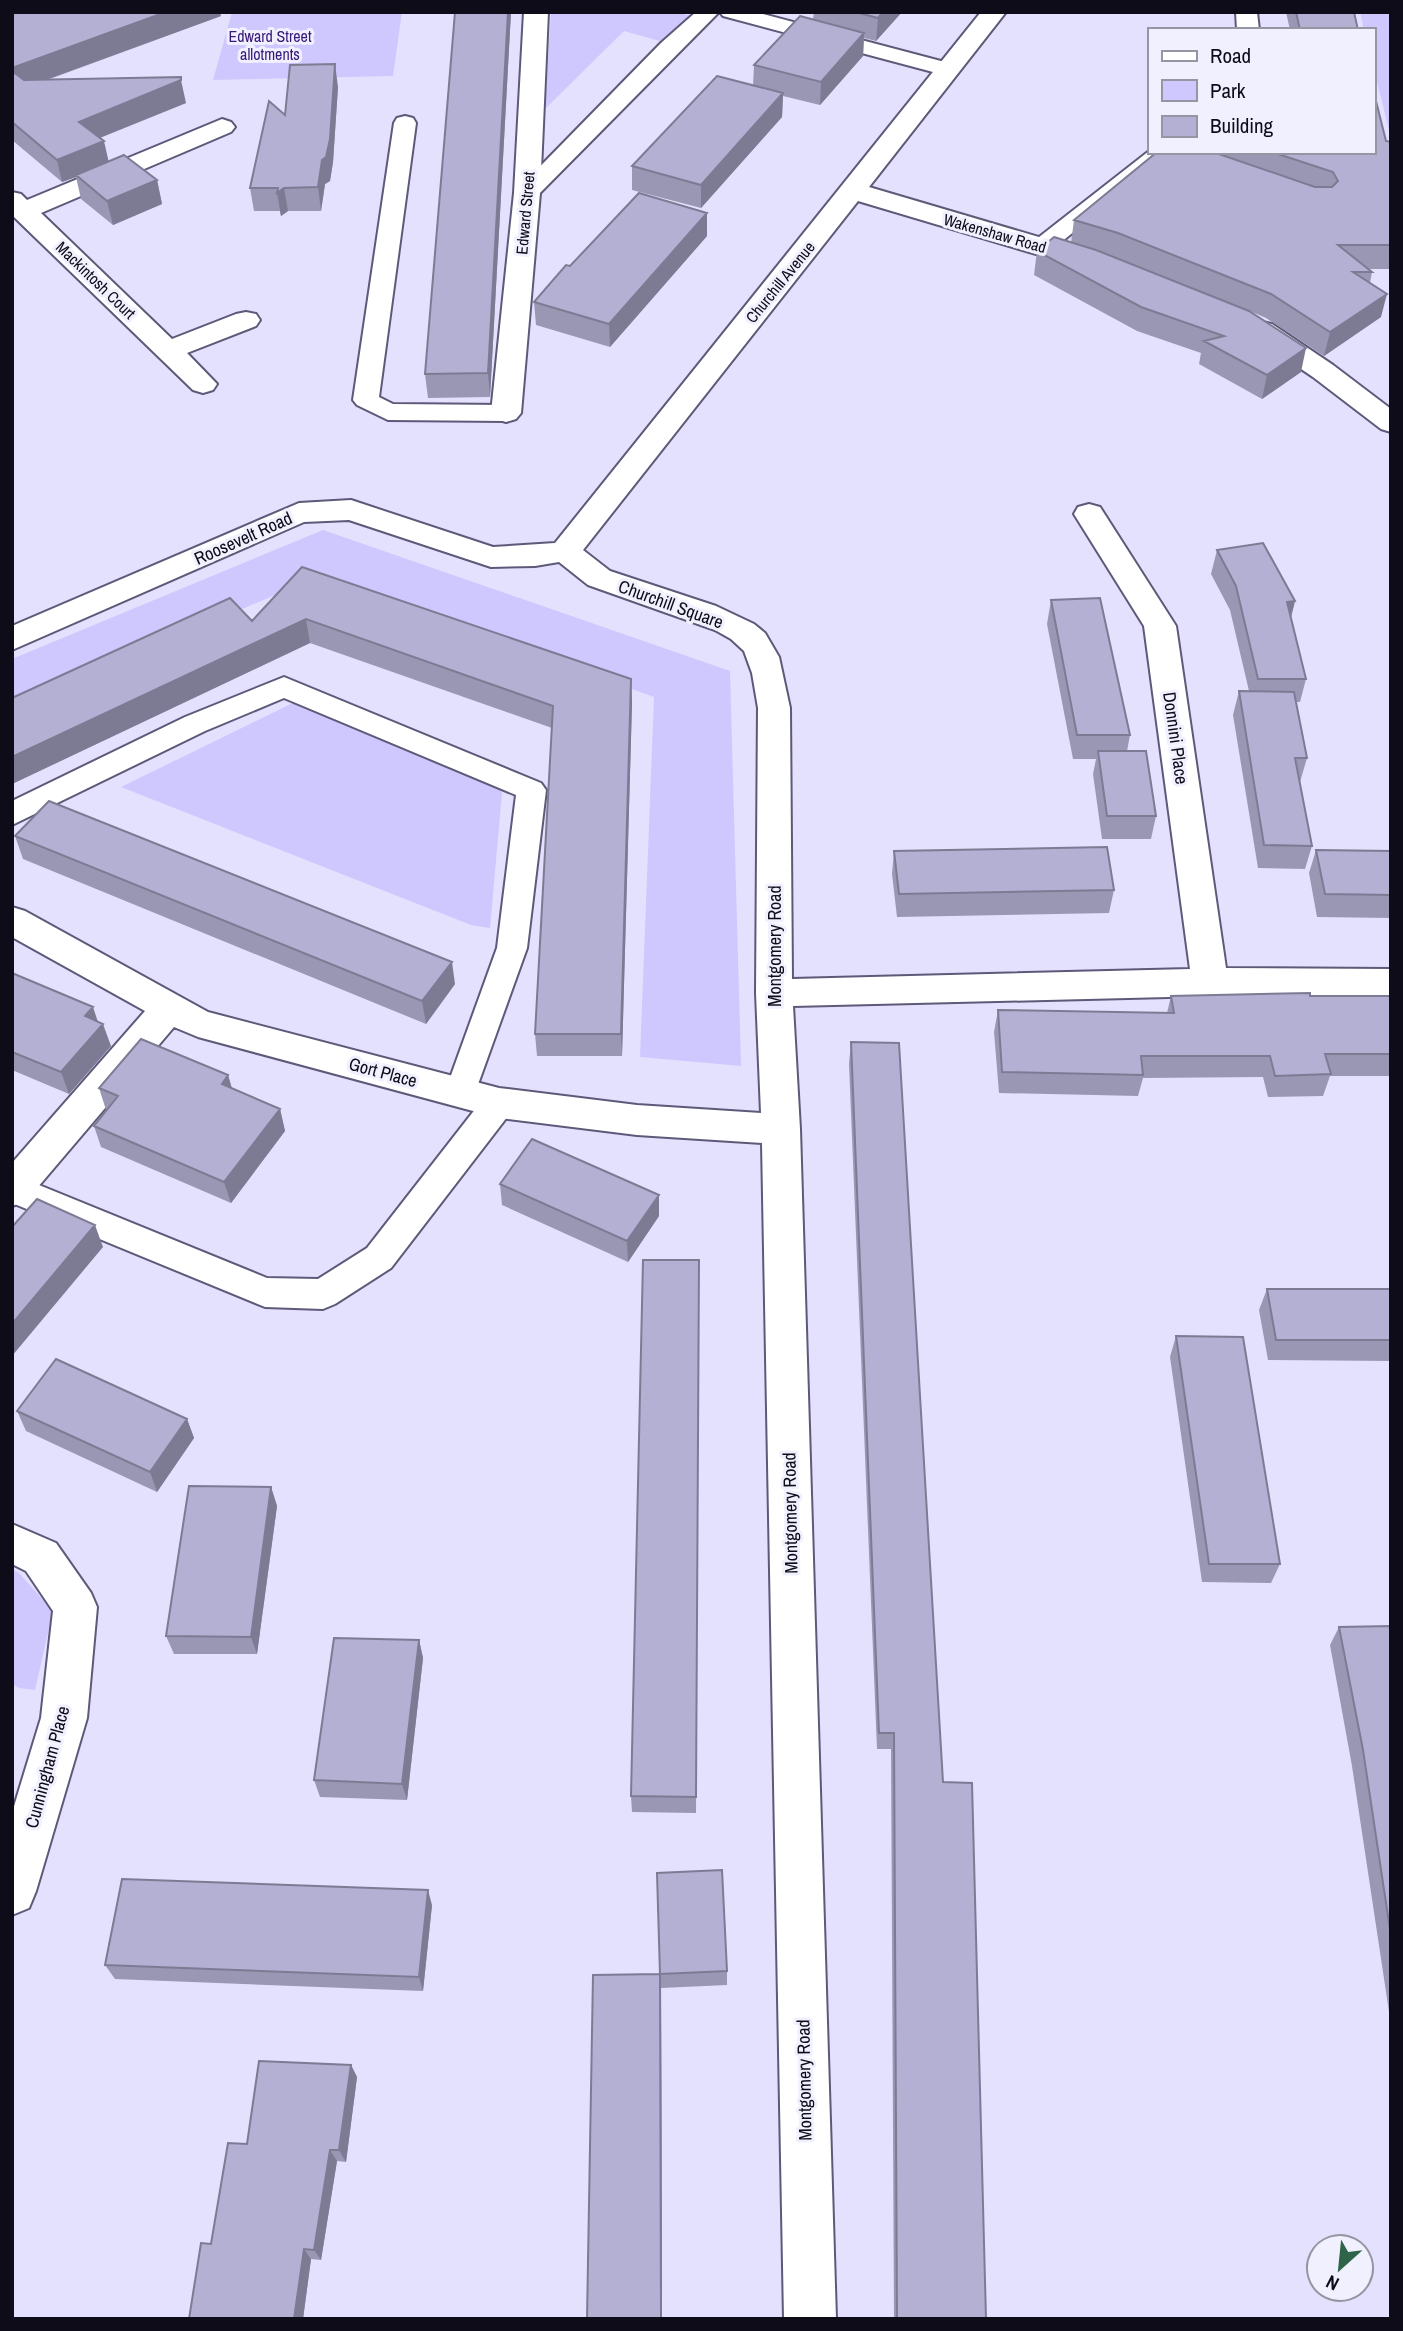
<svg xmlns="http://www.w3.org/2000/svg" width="1403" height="2331" viewBox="0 0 1403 2331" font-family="'Archivo Narrow',sans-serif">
  <rect width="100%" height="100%" fill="#e4e1fe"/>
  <path fill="#cec8fe" d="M232,12H402L393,76L213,80Z
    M551,12H676L691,16L667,43L624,31L545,109Z
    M1360,12H1391V138L1373,66V30H1364Z
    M323,530L730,671L741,1066L640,1057L654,697L319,576L12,708V659Z
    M301,699L495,779L502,793L490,928L471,925L121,787Z
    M12,1569L19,1573L53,1611L35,1690L19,1688L12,1684Z"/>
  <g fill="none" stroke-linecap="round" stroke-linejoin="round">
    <g stroke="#5d5978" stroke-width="4">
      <path id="lane" d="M696,12H719L535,198H519L516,193L519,188L661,43Z
        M720,12H755L956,65L959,70L956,75L948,76L723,16Z
        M1236,12H1257L1259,30H1237Z
        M405,116L413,118L416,123L379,397L393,404L506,405L515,408L519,413L515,418L506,421L388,420L357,405L353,400L394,123L397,118Z
        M1149,151L1173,152L1050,251H1034L1030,246L1034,241Z
        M284,677L541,783L546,790L527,948L472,1101L461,1105L450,1101L445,1092L497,948L516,795L284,698L205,731L12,825V801L185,717Z
        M499,1090L511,1094L515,1103L511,1112L391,1268L335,1304L323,1309L265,1307L12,1203V1174L267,1278L318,1279L367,1248L487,1094Z"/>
    </g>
    <g stroke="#5d5978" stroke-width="4">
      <path id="street" d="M524,12H548L540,193L521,413L516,419L506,422L496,419L491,413L514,193Z
        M981,12H1006L869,187L1103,256L1107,262L1103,268L1093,270L1083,268L858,201L583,550L610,571L716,606L754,624L765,633L779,657L790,708L792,979L1190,969L1144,626L1074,514L1078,507L1089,504L1100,507L1176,626L1226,968L1391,969V997L1210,996L793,1006L800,1129L836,2319H784L762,1143L637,1135L499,1118L198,1037L174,1027L26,1201L12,1206V1163L145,1011L12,937V907L25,911L208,1012L499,1088L637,1105L761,1113L756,993L758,708L752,673L744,651L731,639L715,630L588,585L559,562L535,566L491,567L349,520L304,522L12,650V626L299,503L351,500L493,547L555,543Z
        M222,119L231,122L235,127L231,132L41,213L172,339L236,314L246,312L256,314L260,320L256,326L187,353L217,384L213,390L203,393L193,390L12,215V192L21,194L27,200Z
        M1262,322L1272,324L1333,365L1391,409V432L1381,429L1313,377L1252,336L1248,330L1252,324Z
        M12,1524L56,1543L91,1593L97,1607L87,1718L36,1891L29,1908L12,1915V1813L41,1718L53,1611L26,1571L12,1564Z"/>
    </g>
    <use href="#lane" fill="#fff" fill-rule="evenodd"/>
    <use href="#street" fill="#fff" fill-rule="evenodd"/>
  </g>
  <path fill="#9a97b5" d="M12,12L221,16L47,80L186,103L100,138L108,161L157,180L162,204L113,225L81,199L76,177L62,182L12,140Z
    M455,12H511L490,397L428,398L425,374Z
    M814,12H902L876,41L864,38L863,56L820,105L783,96L782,117L701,208L632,190V166L753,86L754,65L813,19Z
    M1286,12H1354L1358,30H1290Z
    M338,87L333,162L330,181L325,184L321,211H288L281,216L280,211H254L250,188L285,115Z
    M1386,141L1391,142V269H1368L1372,272L1370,283L1381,317L1324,356L1266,318L1250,311L1301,372L1262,399L1199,364L1201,353L1137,331L1034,275L1037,251L1071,243L1074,220L1157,152H1373Z
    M707,236L610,347L536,325L534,302L570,266Z
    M1217,550L1295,601L1291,617L1306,679L1300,702H1296L1307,758L1300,782H1299L1312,846L1305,869L1258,868L1233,715L1239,691H1249L1230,610L1211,574Z
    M302,567L631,679L632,703L622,1056H537L535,1034L552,728L310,643L12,784V698L252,621Z
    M1051,600L1130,735L1127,751L1156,816L1151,839H1102L1093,774L1096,759H1073L1047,624Z
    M15,836L455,984L426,1024L23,859Z
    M1316,850L1391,851V918L1317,917L1309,873Z
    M894,851L1114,890L1109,913L897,917L892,874Z
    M12,973L111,1046L69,1094L12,1070Z
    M1171,996H1391V1076H1330L1323,1096L1268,1097L1263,1077L1143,1078L1138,1096L999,1093L994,1032L998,1010L1167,1013Z
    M851,1042L943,1782L986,2319H894L891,1749H877L849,1064Z
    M228,1075L232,1088L280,1109L285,1131L231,1203L101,1147L94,1126L106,1110L99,1088Z
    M500,1184L659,1216L628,1262L502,1205Z
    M699,1260L696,1813L632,1812L631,1796Z
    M1267,1289H1391V1361L1268,1360L1259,1310Z
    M1176,1336L1280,1564L1271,1583L1202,1582L1170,1357Z
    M17,1411L187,1419L194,1438L157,1492L26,1431Z
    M271,1487L277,1506L257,1654H174L166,1636Z
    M1391,1626V2025L1352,1766L1330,1645L1339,1627Z
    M419,1640L423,1658L407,1800L320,1797L314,1780Z
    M432,1905L423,1991L115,1979L105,1965Z
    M727,1971V1985L661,1988L662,2319H587L660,1974Z
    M351,2065L357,2077L346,2162L337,2161L321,2260L311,2259L303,2319H189L211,2244L247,2144Z"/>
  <path fill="#7d7b94" d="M166,12H220L221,16L15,91L12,79V68Z
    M508,12H511L490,397L488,373Z
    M883,12H902L876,41L878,18Z
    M864,33L863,56L820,105L821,82Z
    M335,64L338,87L333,162L330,181L325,184L321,211L318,187Z
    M181,80L186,103L84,144L79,122Z
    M783,93L782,117L701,208V185Z
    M104,141L109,163L76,175V177L62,182L57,160Z
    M157,180L162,204L113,225L107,201Z
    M284,188L288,211L281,216L277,193Z
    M707,213V236L610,347L609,324Z
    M1387,294L1381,317L1324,356L1330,332Z
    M1306,348L1301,372L1262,399L1267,375Z
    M1295,601L1289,625L1287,602Z
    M306,619L310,643L12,784V757Z
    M631,679L632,703L622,1056L621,1034Z
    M452,962L455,984L426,1024L422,1001Z
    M93,1007L100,1028L103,1024L111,1046L69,1094L61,1072L85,1016Z
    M228,1075L234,1097L222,1084Z
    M280,1109L285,1131L231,1203L224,1182Z
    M659,1195V1216L628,1262L627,1241Z
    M95,1225L103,1247L12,1356V1324Z
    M187,1419L194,1438L157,1492L150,1472Z
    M271,1487L277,1506L257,1654L251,1637Z
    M419,1640L423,1658L407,1800L402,1784Z
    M428,1890L432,1905L423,1991L419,1977Z
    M660,1974L661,1988L662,2319H661Z
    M351,2065L357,2077L346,2162L339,2150Z
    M330,2150L337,2161L321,2260L314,2250Z
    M304,2249L311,2259L303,2319H294Z"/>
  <path fill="#b3b0d3" stroke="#7d7b94" stroke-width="2" d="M12,12H166L12,68Z
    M455,12H508L488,373L425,374Z
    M855,12H883L878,18Z
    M1296,12H1354L1358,30H1300Z
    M800,16L864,33L821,82L754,65Z
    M335,64L330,139L326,157L322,160L318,187L284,188L277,193L278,188H250L269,101L285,115L290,65Z
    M12,71L24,80L181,77V80L79,122L104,141L57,160L12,122Z
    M717,76L783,93L701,185L632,166Z
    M1373,89L1386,141L1391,142V245H1338L1372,272H1353L1387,294L1330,332L1271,294L1118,233L1074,220L1157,152H1213L1315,187H1332L1338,181L1333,172L1272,152H1373Z
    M124,155L157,180L107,201L76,175Z
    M639,193L707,213L609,324L534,302L566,265L570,266Z
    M1054,237L1096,250L1249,311L1306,348L1267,375L1204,341L1224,336L1141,307L1037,251Z
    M1263,543L1295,601L1287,602L1306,679H1258L1236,586L1217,550Z
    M302,567L631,679L621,1034H535L553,706L306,619L12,757V698L230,598L252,621Z
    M1100,598L1130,735H1077L1051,600Z
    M1239,691L1294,692L1307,758H1295L1312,846L1264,845Z
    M1098,751H1146L1156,816H1107Z
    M49,801L452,962L422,1001L15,836Z
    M1107,847L1114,890L899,894L894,851Z
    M1316,850L1391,851V895L1325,894Z
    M12,973L93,1007L85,1016L103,1024L61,1072L12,1052Z
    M1310,993V996H1391V1054H1325L1331,1074L1275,1076L1270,1056H1141L1143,1075L1002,1072L998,1010L1174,1013L1171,996Z
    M141,1039L228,1075L222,1084L280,1109L224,1182L94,1126L118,1096L99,1088Z
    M851,1042L899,1043L943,1782L972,1783L986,2319H897L894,1733H879Z
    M532,1139L659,1195L627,1241L500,1184Z
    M37,1199L95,1225L12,1324V1227Z
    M643,1260H699L696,1797L631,1796Z
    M1267,1289H1391V1340H1276Z
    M1176,1336L1243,1337L1280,1564H1209Z
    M56,1359L187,1419L150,1472L17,1411Z
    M189,1486L271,1487L251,1637L166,1636Z
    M1391,1626V1936L1363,1750L1339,1627Z
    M334,1638L419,1640L402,1784L314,1780Z
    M722,1870L727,1971L660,1974L657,1873Z
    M122,1879L428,1890L419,1977L105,1965Z
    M660,1974L661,2319H587L593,1975Z
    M259,2061L351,2065L339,2150H330L314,2250L304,2249L294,2319H189L201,2243L211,2244L228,2143L247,2144Z"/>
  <g text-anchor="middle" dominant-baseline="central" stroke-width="6" stroke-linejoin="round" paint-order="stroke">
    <g font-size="16" fill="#371978" stroke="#f1f0ff">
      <text x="270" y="36">Edward Street<tspan x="270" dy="18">allotments</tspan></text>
    </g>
    <g font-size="16" fill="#0d0c18" stroke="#f1f0ff">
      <text transform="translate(525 213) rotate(-85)">Edward Street</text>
      <text transform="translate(995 233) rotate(16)">Wakenshaw Road</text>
      <text transform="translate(96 280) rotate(44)">Mackintosh Court</text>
      <text transform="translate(780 282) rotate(-51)">Churchill Avenue</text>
    </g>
    <g font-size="18" fill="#0d0c18" stroke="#f1f0ff">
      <text transform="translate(243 538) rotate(-24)">Roosevelt Road</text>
      <text transform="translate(671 604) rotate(20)">Churchill Square</text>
      <text transform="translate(1176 738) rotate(82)">Donnini Place</text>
      <text transform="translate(774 946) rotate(-90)">Montgomery Road</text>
      <text transform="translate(383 1072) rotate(15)">Gort Place</text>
      <text transform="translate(790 1513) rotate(-91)">Montgomery Road</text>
      <text transform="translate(47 1767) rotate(-75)">Cunningham Place</text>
      <text transform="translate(804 2080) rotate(-91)">Montgomery Road</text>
    </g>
  </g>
  <rect width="1403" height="2331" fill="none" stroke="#0d0c18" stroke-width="28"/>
  <rect x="1148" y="28" width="228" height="126" fill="#f1f0ff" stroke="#9695a3" stroke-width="2"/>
  <rect x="1162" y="51" width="35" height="10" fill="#ffffff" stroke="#9695a3" stroke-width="2"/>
  <text x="1210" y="63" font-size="21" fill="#0d0c18">Road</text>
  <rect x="1162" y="80" width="35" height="21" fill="#cec8fe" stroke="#9695a3" stroke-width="2"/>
  <text x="1210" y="98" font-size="21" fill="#0d0c18">Park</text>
  <rect x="1162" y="116" width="35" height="21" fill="#b3b0d3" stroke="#9695a3" stroke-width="2"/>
  <text x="1210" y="133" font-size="21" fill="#0d0c18">Building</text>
  <g transform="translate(1340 2268) rotate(207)"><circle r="33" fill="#f1f0ff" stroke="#9695a3" stroke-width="2"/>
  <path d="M0-5L12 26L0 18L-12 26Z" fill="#2f6449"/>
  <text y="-10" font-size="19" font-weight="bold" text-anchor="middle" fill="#0d0c18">N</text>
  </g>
</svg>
